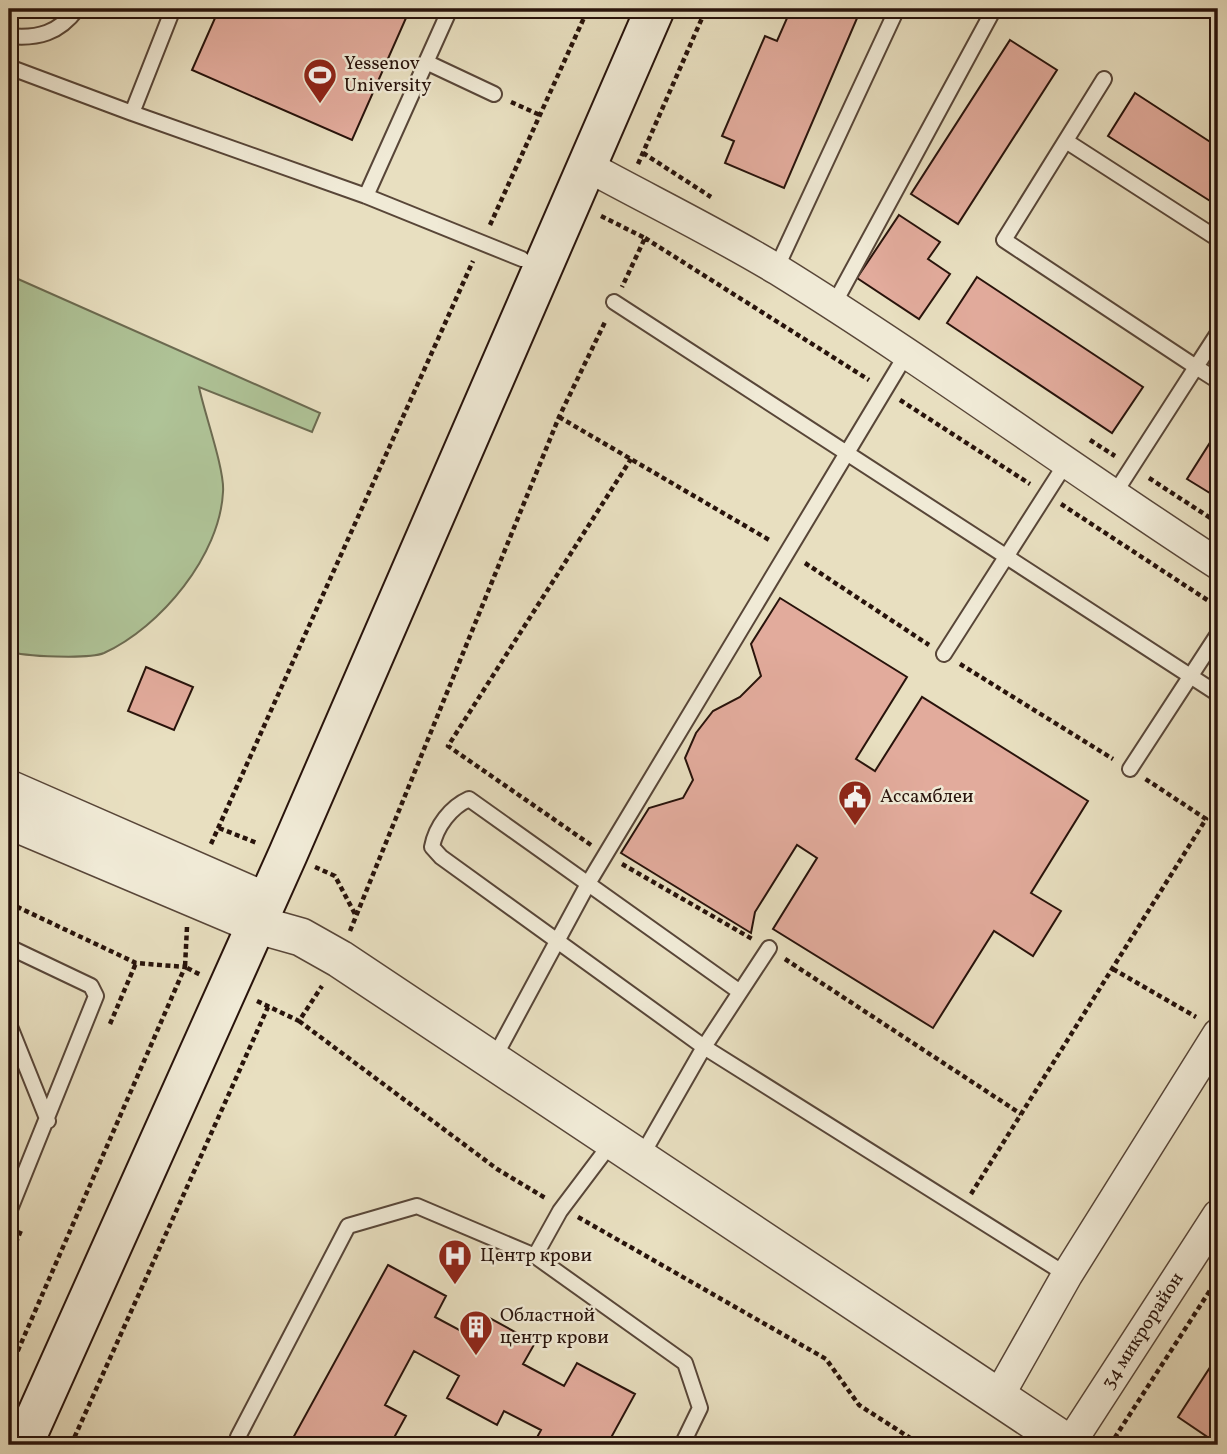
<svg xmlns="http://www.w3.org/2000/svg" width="1227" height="1454" viewBox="0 0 1227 1454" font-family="Vollkorn,serif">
  <rect width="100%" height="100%" fill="#e8dfc0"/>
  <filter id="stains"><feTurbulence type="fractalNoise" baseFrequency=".00286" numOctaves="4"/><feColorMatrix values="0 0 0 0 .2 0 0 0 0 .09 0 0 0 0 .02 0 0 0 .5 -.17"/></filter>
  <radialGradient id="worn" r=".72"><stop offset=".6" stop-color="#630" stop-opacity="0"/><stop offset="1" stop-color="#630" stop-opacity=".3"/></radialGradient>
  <path fill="#afc397" stroke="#6c6b51" stroke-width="2" d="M9,275L320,413L312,432L199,387C204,412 225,470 223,492C220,555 161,627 104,653C90,659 23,657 9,651Z"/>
  <path fill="#e2ab9c" stroke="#28130b" stroke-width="2" d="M219,9H410L352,140L192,70Z
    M791,9H861L784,188L725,163L734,141L722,136L765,36L777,41Z
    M1010,40L1057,70L958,224L911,194Z
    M1135,93L1218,147V206L1108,136Z
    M899,215L940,242L928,259L950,274L919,319L857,278Z
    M977,277L1143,387L1112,433L947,323Z
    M1211,441L1218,446V498L1187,479Z
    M780,598L907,677L856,759L875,771L922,697L1088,801L1031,893L1061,911L1033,956L994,931L933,1028L773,929L817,858L797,845L755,912L751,933L621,853L649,808L683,798L693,780L685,758L696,733L713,711L740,697L761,676L751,644Z
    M146,667L193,687L174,730L128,711Z
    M388,1265L446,1296L435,1317L476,1339L488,1317L535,1343L523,1364L564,1386L577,1363L635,1394L607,1445H533L541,1430L504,1411L497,1425L447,1398L459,1376L414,1351L385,1405L406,1416L390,1445H307L293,1438Z
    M1218,1355V1444L1178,1417Z"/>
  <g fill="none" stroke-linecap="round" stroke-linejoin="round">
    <g stroke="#584638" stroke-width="18">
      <path id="service" d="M173,9L132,113L366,196L522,259
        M9,36C38,39 59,33 77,9
        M426,62L494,94
        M9,67L132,113
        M1104,79L1004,240L1196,367L1113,496
        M1066,141L1218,239
        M366,196L450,9
        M776,269L897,9
        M614,302L1218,694
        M833,306L994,9
        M1218,333L1196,367L1218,381
        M944,654L1066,463
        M1130,769L1218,634
        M9,947L91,986L96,996L9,1212
        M740,992L469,799C451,807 436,826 432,847L441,857L704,1047L1067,1275
        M9,1024L48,1121
        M493,1060L589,882L907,353
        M641,1157L704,1047L769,948
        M535,1256L560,1211L612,1142
        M242,1445L238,1437L348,1226L417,1206L535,1256L685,1363L700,1408L682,1445"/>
    </g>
    <g stroke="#584638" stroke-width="33">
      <g id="minor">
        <path d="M587,166C651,201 717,233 778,270C928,363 1070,468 1218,564"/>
        <path d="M998,1397L1067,1275L1218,1034"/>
        <path id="s1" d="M1069,1445L1218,1215"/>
      </g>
    </g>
    <g stroke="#584638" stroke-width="40">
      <path id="tertiary" d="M9,789L258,898
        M9,820L255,924L301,937L340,959L1070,1445"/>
    </g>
    <g stroke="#28130b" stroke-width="42">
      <path id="secondary" d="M23,1445L288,854L655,9"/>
    </g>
    <path stroke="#28130b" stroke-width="4.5" stroke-dasharray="5 3.5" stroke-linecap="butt" d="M511,102L540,115
      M643,153L711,197
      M638,164L706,9
      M601,216L645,238L622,287
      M490,225L588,9
      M645,238L869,380
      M900,400L1030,484
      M559,417L771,541
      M1090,440L1115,456
      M1149,478L1218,523
      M1061,504L1218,607
      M805,563L929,645
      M960,664L1113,759
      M219,828L257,843
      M211,844L473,261
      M591,845L448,746L631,459
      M622,864L754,940
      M315,867L335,876L355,914
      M9,903L136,963L185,967L9,1371
      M187,927L185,967L201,975
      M350,931L559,417L606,320
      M785,959L1021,1114
      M1113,969L1196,1017
      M257,1001L299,1021L322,986
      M299,1021L497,1169L547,1199
      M110,1024L136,963
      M971,1194L1206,819L1144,778
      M578,1217L826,1359L859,1405L921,1445
      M9,1259L22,1228
      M71,1445L268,1007
      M1110,1445L1218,1278"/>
    <use href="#service" stroke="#f0ead6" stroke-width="14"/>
    <use href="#minor" stroke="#f0ead6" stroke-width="30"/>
    <use href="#tertiary" stroke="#f0ead6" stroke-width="37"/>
    <use href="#secondary" stroke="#f0ead6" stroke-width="38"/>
  </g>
  <defs>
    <g id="stadium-pin" transform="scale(1.75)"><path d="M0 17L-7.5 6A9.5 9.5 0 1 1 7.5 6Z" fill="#8f2418" stroke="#f0ead6"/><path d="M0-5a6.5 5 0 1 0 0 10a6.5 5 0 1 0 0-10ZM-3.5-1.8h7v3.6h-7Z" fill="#fff"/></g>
    <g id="civic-pin" transform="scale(1.75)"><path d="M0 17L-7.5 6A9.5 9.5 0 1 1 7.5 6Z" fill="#8f2418" stroke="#f0ead6"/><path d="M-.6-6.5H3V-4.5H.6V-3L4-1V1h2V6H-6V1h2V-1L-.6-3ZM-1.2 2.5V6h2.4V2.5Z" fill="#fff"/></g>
    <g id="hospital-pin" transform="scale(1.75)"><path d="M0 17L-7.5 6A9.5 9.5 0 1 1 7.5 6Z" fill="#8f2418" stroke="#f0ead6"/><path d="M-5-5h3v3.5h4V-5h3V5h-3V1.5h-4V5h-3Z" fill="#fff"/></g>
    <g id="building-pin" transform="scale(1.75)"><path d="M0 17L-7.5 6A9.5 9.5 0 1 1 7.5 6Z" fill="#8f2418" stroke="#f0ead6"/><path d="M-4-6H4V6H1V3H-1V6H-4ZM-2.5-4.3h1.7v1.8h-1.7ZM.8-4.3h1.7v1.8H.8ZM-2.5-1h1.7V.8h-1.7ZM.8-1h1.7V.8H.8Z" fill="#fff"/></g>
  </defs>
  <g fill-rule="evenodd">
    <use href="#stadium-pin" x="320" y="75"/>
    <use href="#civic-pin" x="855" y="797"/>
    <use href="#hospital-pin" x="455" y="1256"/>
    <use href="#building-pin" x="476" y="1327"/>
  </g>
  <g text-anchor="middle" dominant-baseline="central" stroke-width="5" stroke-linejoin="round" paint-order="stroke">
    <g font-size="19" fill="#28130b" stroke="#f0ead6" text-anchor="start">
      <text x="344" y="64">Yessenov<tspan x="344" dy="22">University</tspan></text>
      <text x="880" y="797">Ассамблеи</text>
      <text x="480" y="1256">Центр крови</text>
      <text x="500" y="1316">Областной<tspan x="500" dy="22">центр крови</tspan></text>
    </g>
    <g font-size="19" fill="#28130b" stroke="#f0ead6">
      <text stroke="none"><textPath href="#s1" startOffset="136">34 микрорайон</textPath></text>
    </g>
  </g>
  <rect width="1227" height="1454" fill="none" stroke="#e8dfc0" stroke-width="35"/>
  <rect x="10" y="10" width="1206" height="1433" fill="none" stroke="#28130b" stroke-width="3.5"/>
  <rect x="18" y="18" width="1192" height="1419" fill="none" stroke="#28130b" stroke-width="2"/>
  <rect width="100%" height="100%" filter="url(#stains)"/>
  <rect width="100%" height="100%" fill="url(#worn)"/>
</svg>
